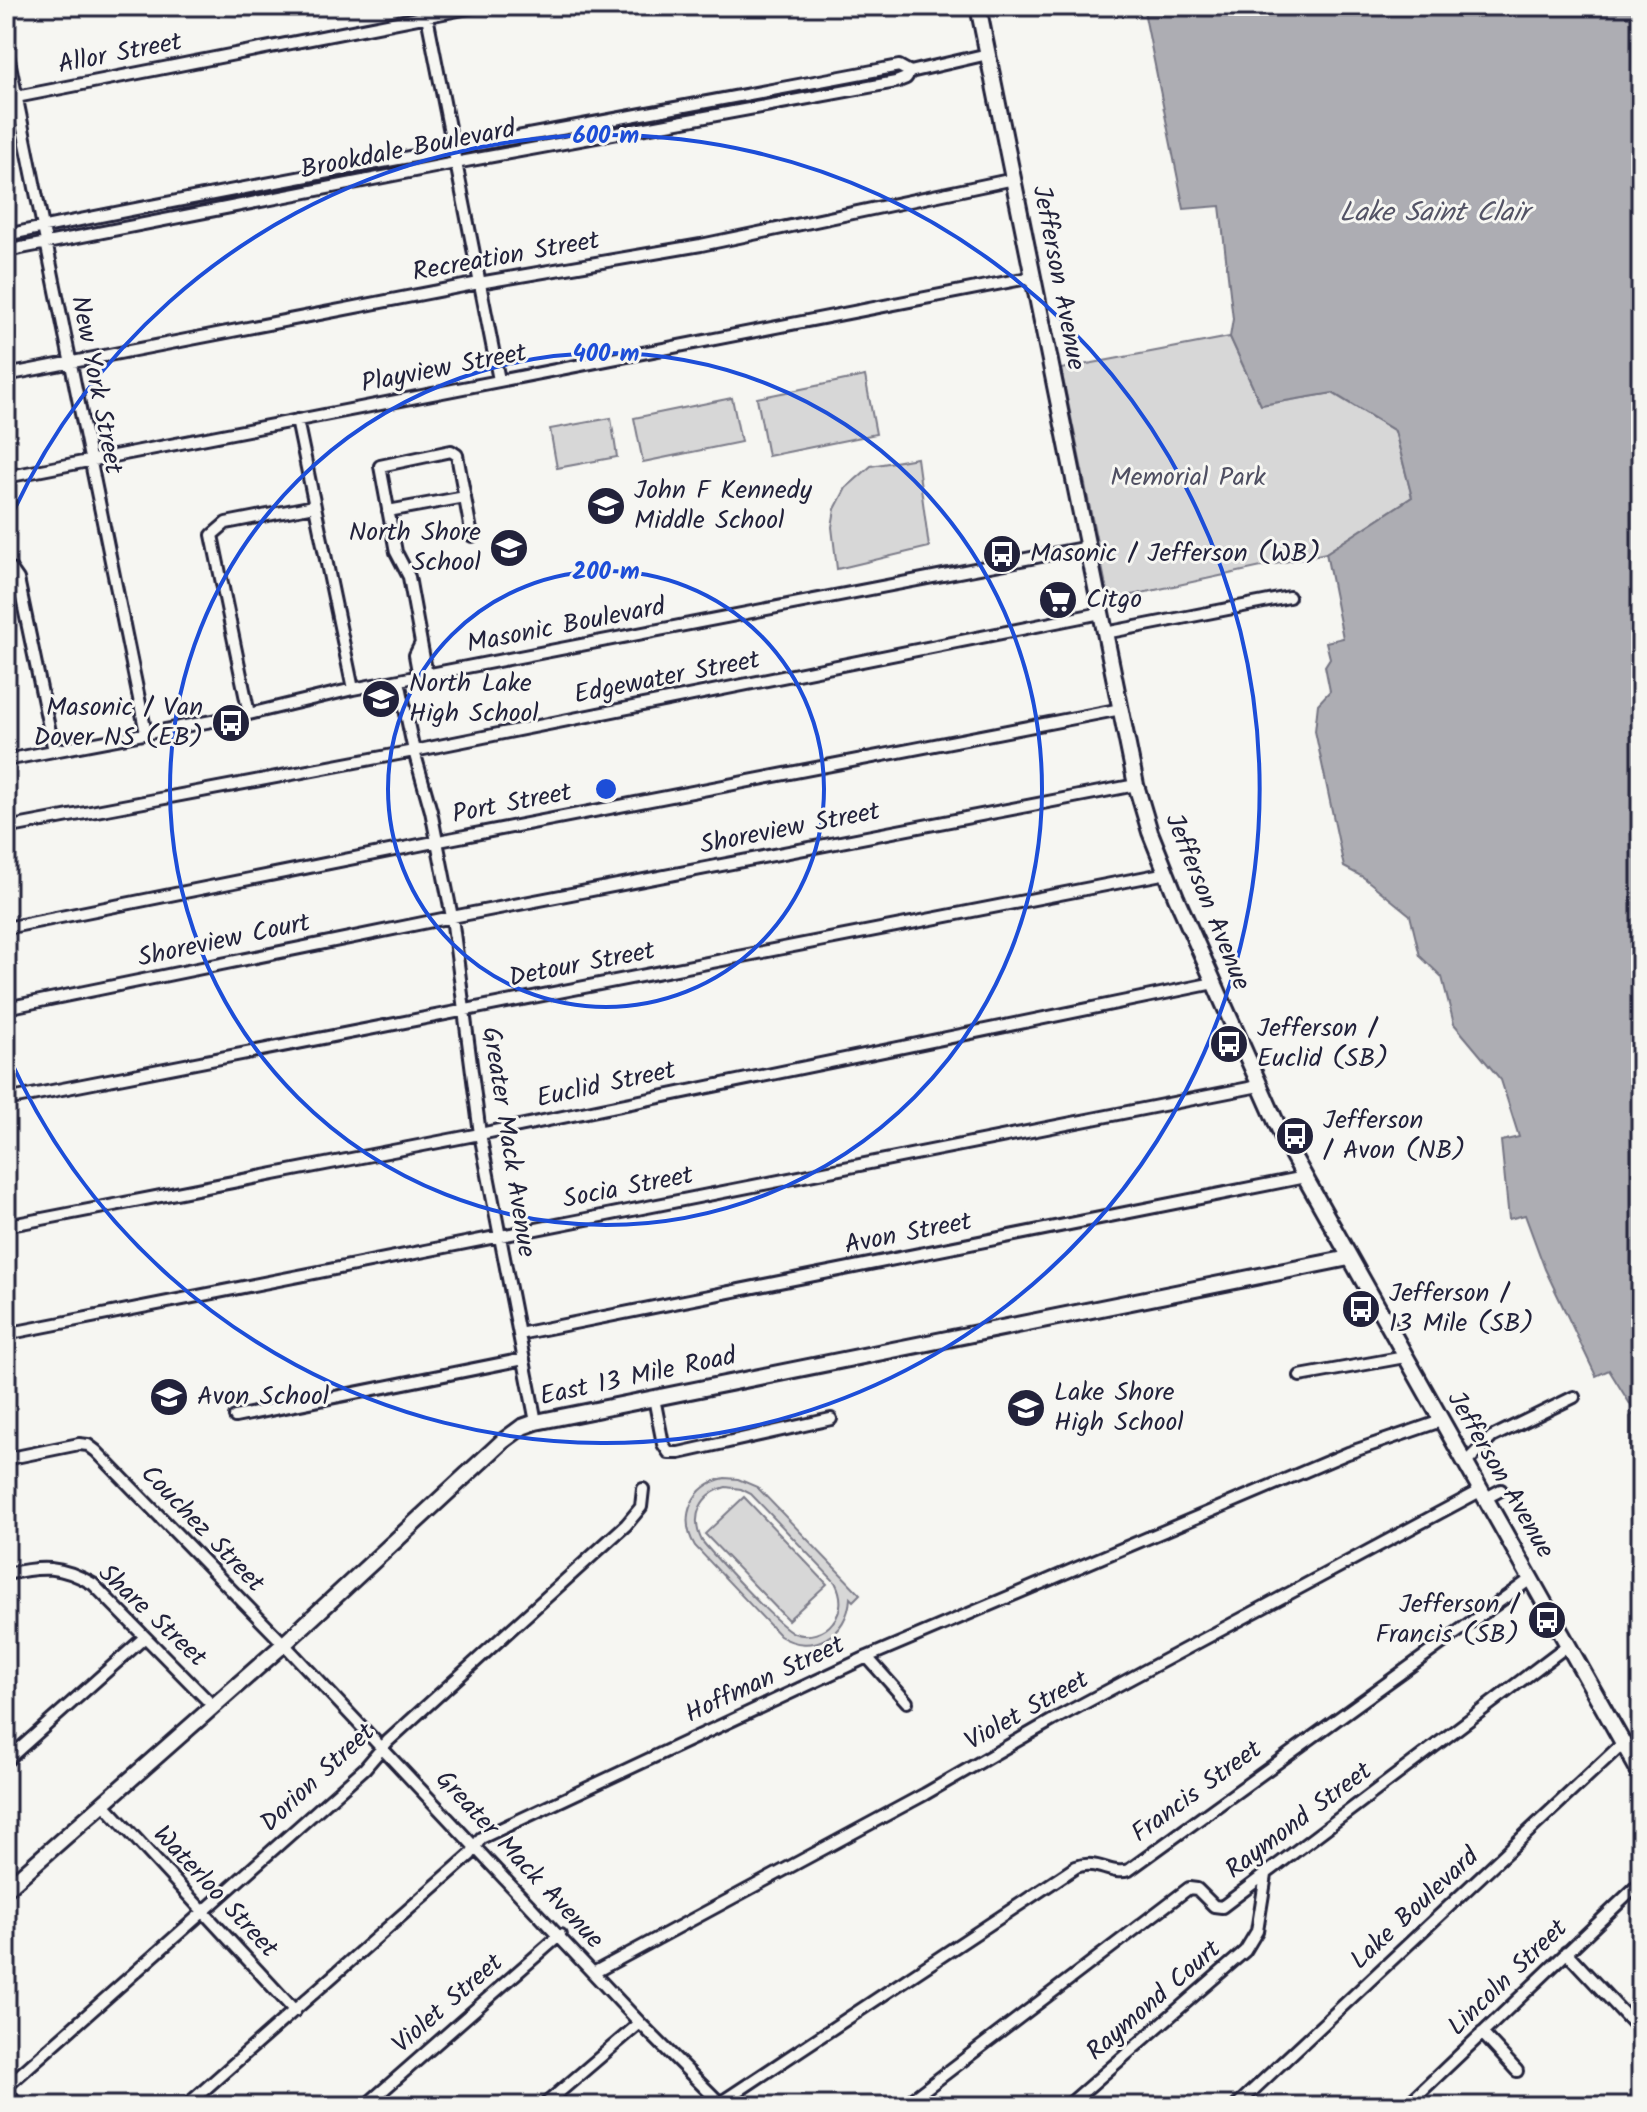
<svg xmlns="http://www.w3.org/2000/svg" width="1647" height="2112" viewBox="0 0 1647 2112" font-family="Kalam,sans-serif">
  <rect width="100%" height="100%" fill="#f6f6f2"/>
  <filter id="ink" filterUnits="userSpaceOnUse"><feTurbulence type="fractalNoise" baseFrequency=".0125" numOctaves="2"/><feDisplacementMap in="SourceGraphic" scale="16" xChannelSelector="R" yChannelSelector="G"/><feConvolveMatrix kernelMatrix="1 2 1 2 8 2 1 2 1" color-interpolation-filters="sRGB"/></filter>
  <g filter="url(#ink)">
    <path fill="#d7d7d7" stroke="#7c7c89" stroke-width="2" fill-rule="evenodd" d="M1230,337L1261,405L1332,393L1395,431L1412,497L1326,553L1109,600L1061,369Z
      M865,376L876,434L768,456L757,398Z
      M732,398L741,442L643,462L634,418Z
      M611,418L617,457L557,468L550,429Z
      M917,458L929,547L837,569L832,527L835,509L846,488L871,466Z
      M725,1478L738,1479L757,1487L860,1594L853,1601L850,1598C848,1635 812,1656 780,1636L695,1546C678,1517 692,1485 725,1478ZM726,1487L741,1489L751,1494L835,1582C842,1595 843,1610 833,1622C824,1634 808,1638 794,1633C778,1626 716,1558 702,1541C690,1517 700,1494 726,1487Z
      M744,1497L827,1584L788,1620L705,1534Z"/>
    <path fill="#adadb3" stroke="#757583" stroke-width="2" d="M1143,6H1641V1473L1630,1451V1417L1635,1412L1609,1370L1596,1376L1545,1269L1525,1215L1509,1219L1501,1141L1519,1137L1501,1080L1454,1024L1442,977L1420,956L1410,915L1363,877L1344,867L1315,731L1318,704L1330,691L1325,666L1330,658L1326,642L1343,638L1326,553L1412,497L1395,431L1333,393L1261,405L1230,337L1233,319L1220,206L1184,209Z"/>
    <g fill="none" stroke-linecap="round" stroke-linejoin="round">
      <g stroke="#22223b" stroke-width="16">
        <path id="minor" d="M425,6L499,380
          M6,45L146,733
          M6,99L479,6
          M6,235C303,174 601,123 899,66L910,72
          M6,251L455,163L896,82L906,78L910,72L988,54
          M6,375L479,283L701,245L1014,179
          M297,420L353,689
          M6,477L1033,277
          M388,511L465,497
          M6,567L11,569L18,579L54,751
          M1105,633L1289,597
          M421,643L409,577L396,552L380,466L451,451L457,455L472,536
          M419,677L415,655L421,643L427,675
          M399,681L414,751L431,811L452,917L480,1134L536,1422
          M249,714L212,535L226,523L314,506
          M6,760L249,714L353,689L1088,547
          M6,828L414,751L1101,613
          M6,928L444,840L1121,709
          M6,1008L452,917L1136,785
          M6,1100L1167,873
          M6,1226L480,1134L1214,983
          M6,1334L1259,1086
          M519,1334L1305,1177
          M1300,1376L1405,1357
          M654,1398L663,1444L669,1453H679L831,1419
          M235,1417L524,1359
          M6,1459L79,1444L88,1445L96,1451L284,1644L640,2023L723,2106
          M1466,1463L1492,1437L1574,1397
          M1486,1498L1501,1490
          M6,1574C41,1566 61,1565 93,1584L213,1706
          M867,1657L907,1702
          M6,1761L145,1637
          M103,1803L295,2011
          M1566,1952L1641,2032
          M595,1972L925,1794L1053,1720L1482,1490
          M1482,2033L1517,2071
          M6,2087L365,1768L388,1741L626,1525L641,1507L643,1489
          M6,2090L18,2106
          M717,2105L1076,1867C1098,1859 1110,1876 1129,1870L1532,1578
          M186,2106L470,1855L481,1838L867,1657L1348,1453L1441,1421
          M365,2106L560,1935
          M543,2106L640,2023
          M903,2106L1189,1888L1197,1889L1214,1906L1222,1907L1568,1645
          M1067,2106L1245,1951L1257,1931L1266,1875
          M1236,2106L1623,1743
          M1406,2106L1641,1882
          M1639,2106L1641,2104"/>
      </g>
      <g stroke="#22223b" stroke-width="20">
        <path id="major" d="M978,6L1136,785L1150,832L1176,897L1284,1140L1641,1775
          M6,1889L284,1644L503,1441L522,1427L536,1422L1349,1258"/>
      </g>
      <use href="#minor" stroke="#f6f6f2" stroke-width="10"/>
      <use href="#major" stroke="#f6f6f2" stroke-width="14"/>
    </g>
  </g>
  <g fill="none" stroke="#1d4ed8" stroke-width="4">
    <circle cx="606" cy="789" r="218"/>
    <circle cx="606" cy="789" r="436"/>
    <path d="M6 528A654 654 0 1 1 6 1050"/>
  </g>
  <defs>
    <g id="school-disc" transform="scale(2)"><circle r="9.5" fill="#22223b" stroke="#f6f6f2"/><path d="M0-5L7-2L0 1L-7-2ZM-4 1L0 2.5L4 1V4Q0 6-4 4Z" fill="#fff"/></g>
    <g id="bus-disc" transform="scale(2)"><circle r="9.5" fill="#22223b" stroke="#f6f6f2"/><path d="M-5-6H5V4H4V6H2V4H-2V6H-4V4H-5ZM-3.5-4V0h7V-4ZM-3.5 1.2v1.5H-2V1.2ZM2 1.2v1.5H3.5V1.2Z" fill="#fff"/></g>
    <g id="supermarket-disc" transform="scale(2)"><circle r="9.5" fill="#22223b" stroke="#f6f6f2"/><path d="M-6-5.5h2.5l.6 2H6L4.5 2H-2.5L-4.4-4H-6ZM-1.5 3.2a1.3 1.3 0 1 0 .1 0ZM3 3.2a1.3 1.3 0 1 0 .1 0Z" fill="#fff"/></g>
  </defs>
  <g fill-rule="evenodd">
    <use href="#school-disc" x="606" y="506"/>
    <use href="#school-disc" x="509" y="548"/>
    <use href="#bus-disc" x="1002" y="554"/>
    <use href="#supermarket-disc" x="1058" y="600"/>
    <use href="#school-disc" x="381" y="699"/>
    <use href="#bus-disc" x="231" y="723"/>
    <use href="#bus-disc" x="1229" y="1044"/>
    <use href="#bus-disc" x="1295" y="1136"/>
    <use href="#bus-disc" x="1361" y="1309"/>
    <use href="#school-disc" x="169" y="1397"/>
    <use href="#school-disc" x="1026" y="1408"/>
    <use href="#bus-disc" x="1547" y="1620"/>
  </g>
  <g text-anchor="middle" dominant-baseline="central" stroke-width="6" stroke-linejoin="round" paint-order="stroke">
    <g font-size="26" fill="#22223b" stroke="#f6f6f2">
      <text transform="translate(120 54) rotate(-11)">Allor Street</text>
      <text transform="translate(408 150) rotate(-11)">Brookdale Boulevard</text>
      <text transform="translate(506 257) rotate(-10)">Recreation Street</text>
      <text transform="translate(1058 278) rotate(79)">Jefferson Avenue</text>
      <text transform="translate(444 369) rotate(-11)">Playview Street</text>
      <text transform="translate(96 385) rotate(79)">New York Street</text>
      <text transform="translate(566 626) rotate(-11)">Masonic Boulevard</text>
      <text transform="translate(667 678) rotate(-11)">Edgewater Street</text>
      <text transform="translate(512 804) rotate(-11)">Port Street</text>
      <text transform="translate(790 829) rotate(-11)">Shoreview Street</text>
      <text transform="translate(1207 902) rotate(68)">Jefferson Avenue</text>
      <text transform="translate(224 941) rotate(-12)">Shoreview Court</text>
      <text transform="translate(582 965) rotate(-11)">Detour Street</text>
      <text transform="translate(606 1085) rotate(-12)">Euclid Street</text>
      <text transform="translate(508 1142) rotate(81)">Greater Mack Avenue</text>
      <text transform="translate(628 1188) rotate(-11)">Socia Street</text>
      <text transform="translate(908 1234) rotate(-11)">Avon Street</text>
      <text transform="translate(638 1377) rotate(-12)">East 13 Mile Road</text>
      <text transform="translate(1500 1475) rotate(60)">Jefferson Avenue</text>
      <text transform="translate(202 1529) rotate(46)">Couchez Street</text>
      <text transform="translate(152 1616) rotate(43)">Share Street</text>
      <text transform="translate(765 1680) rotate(-25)">Hoffman Street</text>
      <text transform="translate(1027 1711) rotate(-29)">Violet Street</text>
      <text transform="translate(318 1778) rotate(-43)">Dorion Street</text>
      <text transform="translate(1197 1792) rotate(-36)">Francis Street</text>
      <text transform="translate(1299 1821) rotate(-37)">Raymond Street</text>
      <text transform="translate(519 1860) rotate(47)">Greater Mack Avenue</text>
      <text transform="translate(215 1892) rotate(47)">Waterloo Street</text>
      <text transform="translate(1415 1909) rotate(-43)">Lake Boulevard</text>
      <text transform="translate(1508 1978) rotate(-44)">Lincoln Street</text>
      <text transform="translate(1154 2001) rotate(-41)">Raymond Court</text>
      <text transform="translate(448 2004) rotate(-41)">Violet Street</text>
    </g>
    <g font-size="26" fill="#4f4f62" stroke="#f6f6f2">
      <text x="1188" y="478">Memorial Park</text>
    </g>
    <g font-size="26" fill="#22223b" stroke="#f6f6f2" text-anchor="start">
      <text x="634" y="491">John F Kennedy<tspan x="634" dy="30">Middle School</tspan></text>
      <text x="481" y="533" text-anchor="end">North Shore<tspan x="481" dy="30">School</tspan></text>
      <text x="1030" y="554">Masonic / Jefferson (WB)</text>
      <text x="1086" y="600">Citgo</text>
      <text x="409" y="684">North Lake<tspan x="409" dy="30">High School</tspan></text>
      <text x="203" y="708" text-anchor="end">Masonic / Van<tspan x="203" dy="30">Dover NS (EB)</tspan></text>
      <text x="1257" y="1029">Jefferson /<tspan x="1257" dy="30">Euclid (SB)</tspan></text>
      <text x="1323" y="1121">Jefferson<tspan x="1323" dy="30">/ Avon (NB)</tspan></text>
      <text x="1389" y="1294">Jefferson /<tspan x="1389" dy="30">13 Mile (SB)</tspan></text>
      <text x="1054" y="1393">Lake Shore<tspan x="1054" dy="30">High School</tspan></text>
      <text x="197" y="1397">Avon School</text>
      <text x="1519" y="1605" text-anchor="end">Jefferson /<tspan x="1519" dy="30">Francis (SB)</tspan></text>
    </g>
    <g font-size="28" font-style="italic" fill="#535365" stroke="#f6f6f2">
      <text x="1434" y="213">Lake Saint Clair</text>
    </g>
  </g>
  <circle cx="606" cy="789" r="12" fill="#1d4ed8" stroke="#f6f6f2" stroke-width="4"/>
  <g font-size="24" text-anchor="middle" font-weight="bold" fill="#1d4ed8" stroke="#f6f6f2" stroke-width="6" stroke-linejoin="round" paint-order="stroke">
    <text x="606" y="143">600 m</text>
    <text x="606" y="361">400 m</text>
    <text x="606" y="579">200 m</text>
  </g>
  <rect width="1647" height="2112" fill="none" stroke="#f6f6f2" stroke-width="32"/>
  <rect x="16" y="16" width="1615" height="2080" fill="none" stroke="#22223b" stroke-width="3" filter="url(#ink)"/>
</svg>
